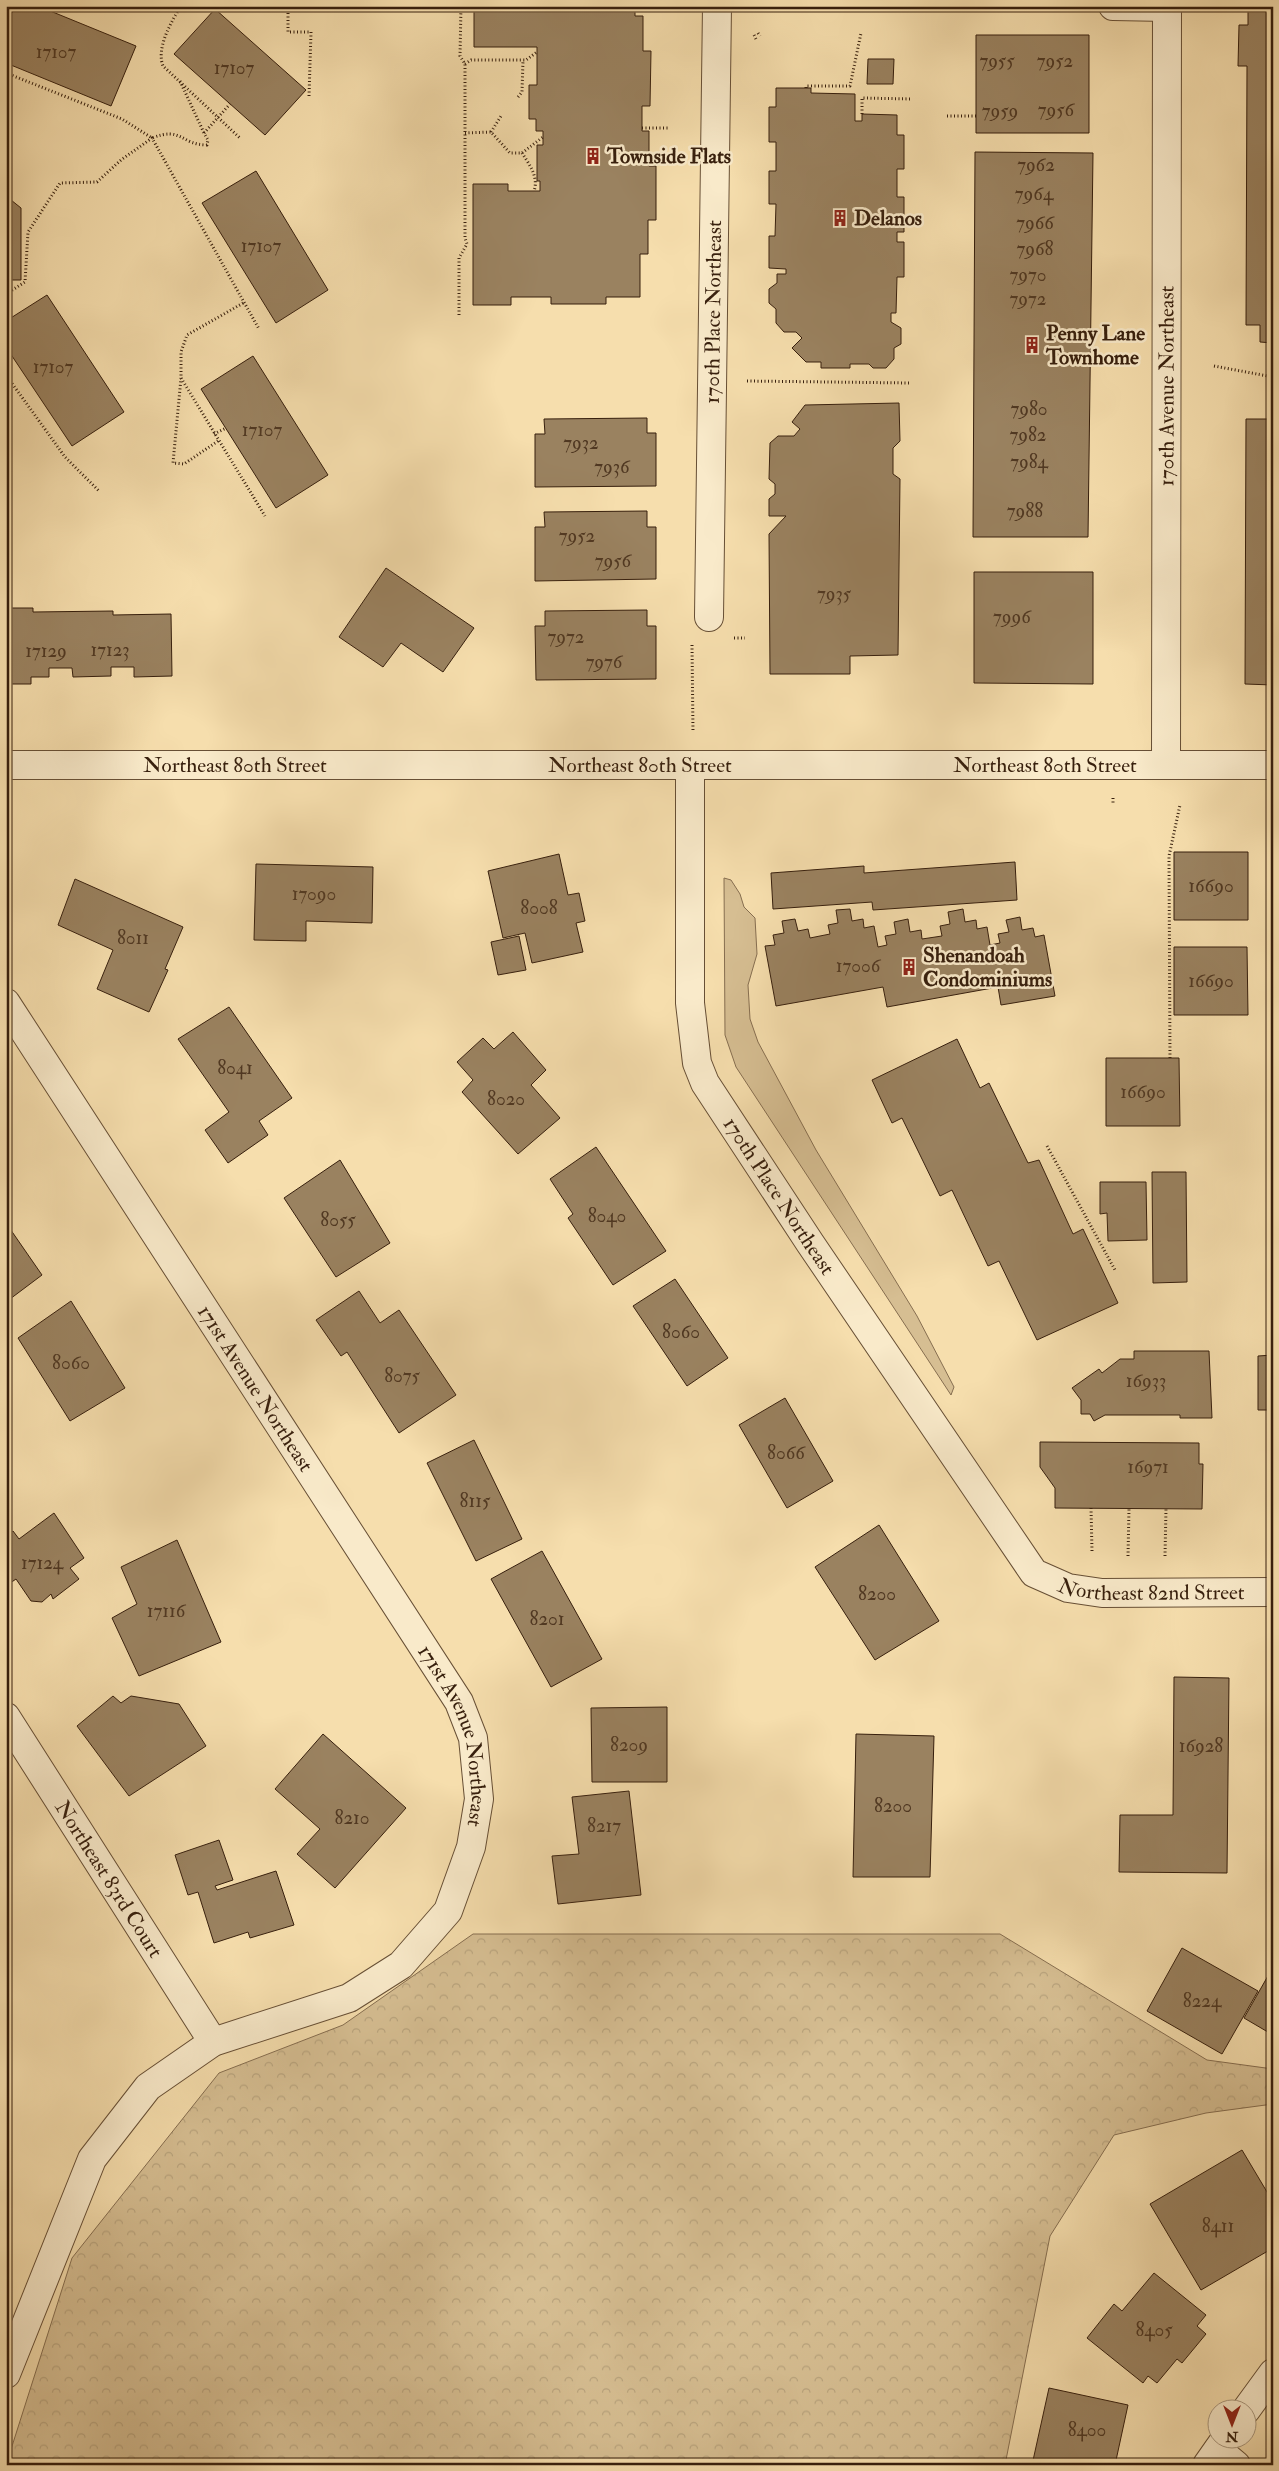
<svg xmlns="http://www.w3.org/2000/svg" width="1279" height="2471" viewBox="0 0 1279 2471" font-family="'IM FELL Double Pica',serif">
  <defs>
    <pattern id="forest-crowns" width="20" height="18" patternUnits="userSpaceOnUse" patternTransform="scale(1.25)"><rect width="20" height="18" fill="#d6be92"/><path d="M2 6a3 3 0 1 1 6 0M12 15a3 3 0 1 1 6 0" fill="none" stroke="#b8a37d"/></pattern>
  </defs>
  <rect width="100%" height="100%" fill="#f6dead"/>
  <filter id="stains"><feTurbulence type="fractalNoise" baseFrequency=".004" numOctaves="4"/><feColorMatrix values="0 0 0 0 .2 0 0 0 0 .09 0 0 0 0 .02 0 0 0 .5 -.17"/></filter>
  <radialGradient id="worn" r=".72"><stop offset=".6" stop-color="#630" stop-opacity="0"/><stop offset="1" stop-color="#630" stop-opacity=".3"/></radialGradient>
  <path fill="#d6be92" stroke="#866e50" d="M724,878L731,880L740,894L744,907L755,918L757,954L748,985L750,1019L758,1042L816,1150L917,1316L954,1387L951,1395L736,1067L725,1035Z"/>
  <path fill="url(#forest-crowns)" stroke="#866e50" d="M473,1934H1000L1207,2060L1273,2069V2104L1206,2113L1114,2135L1050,2236L1005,2465H6L72,2258L219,2073L343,2025Z"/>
  <path fill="#9a8260" stroke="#371f0d" d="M6,6H38L136,46L111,106L6,63Z
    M483,6H635V16H643V51H651L650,106H642V131H649V166H656V220H648V254H640V297H606V304H551V297H511V305H473V184H508V191H540V181H537V145H543V131H536V119H529V85H537V47H474V11H483Z
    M1248,6H1273V343L1260,342V325H1246L1247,66H1238L1239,25H1248Z
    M215,9L306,90L265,135L174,54Z
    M976,35H1089V133H976Z
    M868,59H894L893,84H867Z
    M776,88H811V93L855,94V121H862V114L897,115V135H904V169H897V197H904V232H897V242H904V277H897L896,313H891V322L901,328V344L894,348V359L886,368H873L869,364H850V368H821V362H806L792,348L802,338L796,332H784L776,323V309L769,303V289L777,283V274H786V269L769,268V236H775L776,204H769V171H776V142H769V107H776Z
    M975,152L1093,153L1088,537H973Z
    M256,171L328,290L276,323L202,203Z
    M6,196L21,208V280H6Z
    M47,295L124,412L72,446L6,347V321Z
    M253,356L328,475L276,508L201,389Z
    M899,403L900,441L893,448V474L900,479L898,655L850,656V674H770L769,534L786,516H769V499L775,494V484L769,479L770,443L778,436H794L800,429L792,422L805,405Z
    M647,418V433H656V486L535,487V434H545L544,419Z
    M1246,419H1273V685L1245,684Z
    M647,511V527H656V579L535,581V527H545L544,512Z
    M386,568L474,628L443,672L401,643L383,667L339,637Z
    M974,572H1093V684L974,683Z
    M6,608H33V612L113,611V615L171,614L172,676L134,677V667H111V676L73,677L72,668H49V677H31V684H6Z
    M647,610V626H656V679L536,680L535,626H545V611Z
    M1174,852H1248V920H1174Z
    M559,854L568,895L579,893L585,921L576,923L583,952L532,963L525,933L503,938L488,871Z
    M1015,862L1017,900L873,910L872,902L773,909L771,873L864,866V873Z
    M256,864L373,867L372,923L306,921V941L254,940Z
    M75,879L183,927L165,969L168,970L149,1012L97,989L113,950L58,925Z
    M850,909L852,921L863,919L864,928L874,926L878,947L887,945L885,936L896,934L894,922L908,919L910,932L921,930L922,939L942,936L940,926L950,924L948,912L963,909L965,922L976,920L977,929L987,927L990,945L1000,943L998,934L1009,932L1006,920L1020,917L1022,930L1033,928L1035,937L1044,935L1055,996L1001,1005L998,987L887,1007L883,987L776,1006L765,946L775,945L773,935L784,933L782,921L795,919L798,931L808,929L810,938L830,934L828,925L838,923L836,910Z
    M519,936L526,970L498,975L491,942Z
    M1174,947H1247L1248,1015H1174Z
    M229,1007L292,1098L259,1121L268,1135L228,1163L205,1130L229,1112L178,1039Z
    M513,1032L546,1070L531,1085L560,1118L518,1154L462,1092L473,1080L457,1062L483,1038L494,1049Z
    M957,1039L980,1088L989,1083L1028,1163L1039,1160L1073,1234L1083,1229L1118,1303L1037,1340L999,1261L988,1266L952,1190L940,1196L902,1118L892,1123L872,1080Z
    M1106,1058H1179L1180,1126H1106Z
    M596,1147L666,1251L613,1285L568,1218L573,1214L550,1179Z
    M340,1160L390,1243L336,1277L284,1198Z
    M1152,1172H1186L1187,1282L1153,1283Z
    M1100,1182H1146L1147,1240L1108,1241L1107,1213L1100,1214Z
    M6,1223L42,1275L6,1302Z
    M675,1279L728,1358L687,1386L633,1306Z
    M359,1291L380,1323L399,1310L456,1395L399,1433L347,1352L341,1356L316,1320Z
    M71,1301L125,1388L70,1421L18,1338Z
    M1134,1351H1209L1212,1418H1180V1415H1105L1094,1421L1090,1414H1081V1400L1072,1388L1099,1369L1102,1373L1120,1359H1134Z
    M1273,1355V1410H1258V1356Z
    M785,1398L833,1481L787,1508L739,1425Z
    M474,1440L522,1539L476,1561L427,1463Z
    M1040,1442L1199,1443V1464H1203L1202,1509L1055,1508V1488L1040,1467Z
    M54,1513L84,1558L70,1568L79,1579L53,1599L51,1594L42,1602L31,1601L16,1579L6,1586V1536L13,1531L19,1539Z
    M879,1525L939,1621L875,1660L815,1567Z
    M177,1540L221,1642L139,1676L112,1618L137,1604L121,1567Z
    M542,1551L602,1659L551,1687L491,1579Z
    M1174,1677L1229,1678L1227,1873L1119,1872L1120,1815H1173Z
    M113,1696L121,1703L131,1696L179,1704L206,1746L129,1796L77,1726Z
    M667,1707V1782H592L591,1708Z
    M323,1734L406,1808L335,1888L297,1854L320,1829L275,1789Z
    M856,1734L934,1736L930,1877H853Z
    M629,1791L641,1895L558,1904L552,1856L579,1854L572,1797Z
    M219,1840L233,1880L215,1886L217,1890L276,1871L294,1925L250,1938L248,1932L214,1943L198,1892L188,1895L175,1855Z
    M1182,1948L1258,1991L1222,2054L1147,2011Z
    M1273,1967V2035L1244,2018Z
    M1242,2150L1273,2202V2248L1201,2290L1150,2204Z
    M1154,2273L1206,2315L1197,2326L1206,2334L1182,2363L1177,2359L1157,2383L1148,2376L1143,2383L1087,2338L1114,2304L1122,2311Z
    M1049,2388L1128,2405L1115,2465H1032Z"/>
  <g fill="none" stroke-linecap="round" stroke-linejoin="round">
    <g stroke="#674f35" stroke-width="30">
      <g id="minor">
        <path d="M1113,6L1167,7"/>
        <path id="s1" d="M709,617L717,6"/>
        <path id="s2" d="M6,765H1273"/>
        <path id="s3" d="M690,765V1003L697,1063L705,1083L810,1243L1034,1573L1068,1588L1102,1593L1273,1592"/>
        <path id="s4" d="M1166,765L1167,6"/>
        <path id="s5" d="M6,1003L459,1702L473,1738L479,1799L471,1847L448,1911L401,1965L349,1998L213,2042L148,2087L92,2159L6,2374"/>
        <path id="s6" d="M6,1717L213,2042"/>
        <path d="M1246,2410L1273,2373"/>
        <path d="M1218,2450L1236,2465"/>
        <path d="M1207,2465L1226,2438"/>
      </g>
    </g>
    <path stroke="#371f0d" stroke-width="3" stroke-dasharray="1 2.5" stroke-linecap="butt" d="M181,6C171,22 156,48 163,66L241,139
      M288,6V32H311L309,96
      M758,33L760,36
      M754,35L756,39
      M465,64L471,60H526L537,52
      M6,73L122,119L152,138C182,126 181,145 207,145L208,140L204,133L230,104
      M180,81L204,133
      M806,88V86H850L861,33
      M518,97L522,92L523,60
      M862,114V98L912,99
      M947,116H976
      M642,128H668
      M491,132L501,116
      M465,133L491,132L510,153H522L543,137
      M522,153C529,164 539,177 534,191
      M6,294L25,282L28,232L60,183L97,182L121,160L152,138L259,329
      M459,315V258L467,244L465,238V64L460,56L461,6
      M1214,366L1273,377
      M6,375L65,457L99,491
      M181,378L265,516
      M747,381L910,383
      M214,434L226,428
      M218,441L184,464L173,463L181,378V352L187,335L245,302
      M734,638H745
      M692,645L693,732
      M1113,798V805
      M1170,1058L1169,856L1180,805
      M1047,1146L1115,1270
      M1091,1508L1092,1551
      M1128,1556L1129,1509
      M1165,1556L1166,1509"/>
    <use href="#minor" stroke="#f9eaca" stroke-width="28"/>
  </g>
  <defs>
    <g id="building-bare" transform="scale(1.35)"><path d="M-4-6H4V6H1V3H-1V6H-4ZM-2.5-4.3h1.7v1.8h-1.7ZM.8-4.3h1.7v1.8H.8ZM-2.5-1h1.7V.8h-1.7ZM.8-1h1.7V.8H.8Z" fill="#8f2418" stroke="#f9eaca" stroke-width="2.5" paint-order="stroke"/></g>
  </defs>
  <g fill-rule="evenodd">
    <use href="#building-bare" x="593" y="156"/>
    <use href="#building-bare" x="840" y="218"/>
    <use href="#building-bare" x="1032" y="345"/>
    <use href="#building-bare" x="909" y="967"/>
  </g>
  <g text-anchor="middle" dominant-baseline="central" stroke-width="5" stroke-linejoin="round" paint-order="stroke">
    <g font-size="19" fill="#503822">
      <text x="56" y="52">17107</text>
      <text x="997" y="61">7955</text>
      <text x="1055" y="61">7952</text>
      <text x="234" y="68">17107</text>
      <text x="1056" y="110">7956</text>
      <text x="1000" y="111">7959</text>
      <text x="1036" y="165">7962</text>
      <text x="1034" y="194">7964</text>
      <text x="1035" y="223">7966</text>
      <text x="261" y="246">17107</text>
      <text x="1035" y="249">7968</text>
      <text x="1028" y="275">7970</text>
      <text x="1028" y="299">7972</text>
      <text x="53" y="367">17107</text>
      <text x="1029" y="409">7980</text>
      <text x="262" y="430">17107</text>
      <text x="1028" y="435">7982</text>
      <text x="581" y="443">7932</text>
      <text x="1029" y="462">7984</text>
      <text x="612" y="467">7936</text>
      <text x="1025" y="511">7988</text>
      <text x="577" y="536">7952</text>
      <text x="613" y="561">7956</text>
      <text x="834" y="594">7935</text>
      <text x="1012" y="617">7996</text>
      <text x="566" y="637">7972</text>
      <text x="110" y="650">17123</text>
      <text x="46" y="651">17129</text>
      <text x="604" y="662">7976</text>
      <text x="1211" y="886">16690</text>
      <text x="314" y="894">17090</text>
      <text x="539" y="908">8008</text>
      <text x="133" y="938">8011</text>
      <text x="858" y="966">17006</text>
      <text x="1211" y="981">16690</text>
      <text x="235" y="1068">8041</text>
      <text x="1143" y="1092">16690</text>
      <text x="506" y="1099">8020</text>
      <text x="607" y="1216">8040</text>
      <text x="338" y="1220">8055</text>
      <text x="681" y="1332">8060</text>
      <text x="71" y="1363">8060</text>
      <text x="402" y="1376">8075</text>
      <text x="1146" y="1381">16933</text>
      <text x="786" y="1453">8066</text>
      <text x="1148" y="1467">16971</text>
      <text x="475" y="1501">8115</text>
      <text x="42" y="1563">17124</text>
      <text x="877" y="1594">8200</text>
      <text x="166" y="1611">17116</text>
      <text x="547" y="1619">8201</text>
      <text x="629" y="1745">8209</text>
      <text x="1201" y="1746">16928</text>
      <text x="893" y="1806">8200</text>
      <text x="352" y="1818">8210</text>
      <text x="604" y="1826">8217</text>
      <text x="1202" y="2001">8224</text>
      <text x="1218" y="2226">8411</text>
      <text x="1154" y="2330">8405</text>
      <text x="1087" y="2430">8400</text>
    </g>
    <g font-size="21" font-weight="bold" fill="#371f0d" stroke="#f9eaca" text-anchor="start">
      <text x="607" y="156">Townside Flats</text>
      <text x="854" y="218">Delanos</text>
      <text x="1046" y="333">Penny Lane<tspan x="1046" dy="24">Townhome</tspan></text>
      <text x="923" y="955">Shenandoah<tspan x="923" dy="24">Condominiums</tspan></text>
    </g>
    <g font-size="21" fill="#371f0d" stroke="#f9eaca">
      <text stroke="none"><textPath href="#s1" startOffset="305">170th Place Northeast</textPath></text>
      <text stroke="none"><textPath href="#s4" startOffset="379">170th Avenue Northeast</textPath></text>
      <text stroke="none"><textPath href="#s2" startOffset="229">Northeast 80th Street</textPath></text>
      <text stroke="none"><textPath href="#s2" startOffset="634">Northeast 80th Street</textPath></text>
      <text stroke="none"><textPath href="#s2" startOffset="1039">Northeast 80th Street</textPath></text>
      <text stroke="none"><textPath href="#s3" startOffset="455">170th Place Northeast</textPath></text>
      <text stroke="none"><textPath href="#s5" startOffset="459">171st Avenue Northeast</textPath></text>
      <text stroke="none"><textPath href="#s3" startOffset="1031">Northeast 82nd Street</textPath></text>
      <text stroke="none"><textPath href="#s5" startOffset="864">171st Avenue Northeast</textPath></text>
      <text stroke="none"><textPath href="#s6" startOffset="192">Northeast 83rd Court</textPath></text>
    </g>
  </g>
  <rect width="1279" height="2471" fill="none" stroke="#f6dead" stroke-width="25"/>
  <rect x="8" y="8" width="1264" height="2456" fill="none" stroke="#371f0d" stroke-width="2.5"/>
  <rect x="12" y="12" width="1254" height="2446" fill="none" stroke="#371f0d"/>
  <g transform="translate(1232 2424) rotate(180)"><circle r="24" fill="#f9eaca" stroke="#ab997e"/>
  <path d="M0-4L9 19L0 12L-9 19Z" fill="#8f2418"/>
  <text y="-8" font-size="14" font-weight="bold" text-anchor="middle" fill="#371f0d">N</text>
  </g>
  <rect width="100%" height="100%" filter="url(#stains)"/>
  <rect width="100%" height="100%" fill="url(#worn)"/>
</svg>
